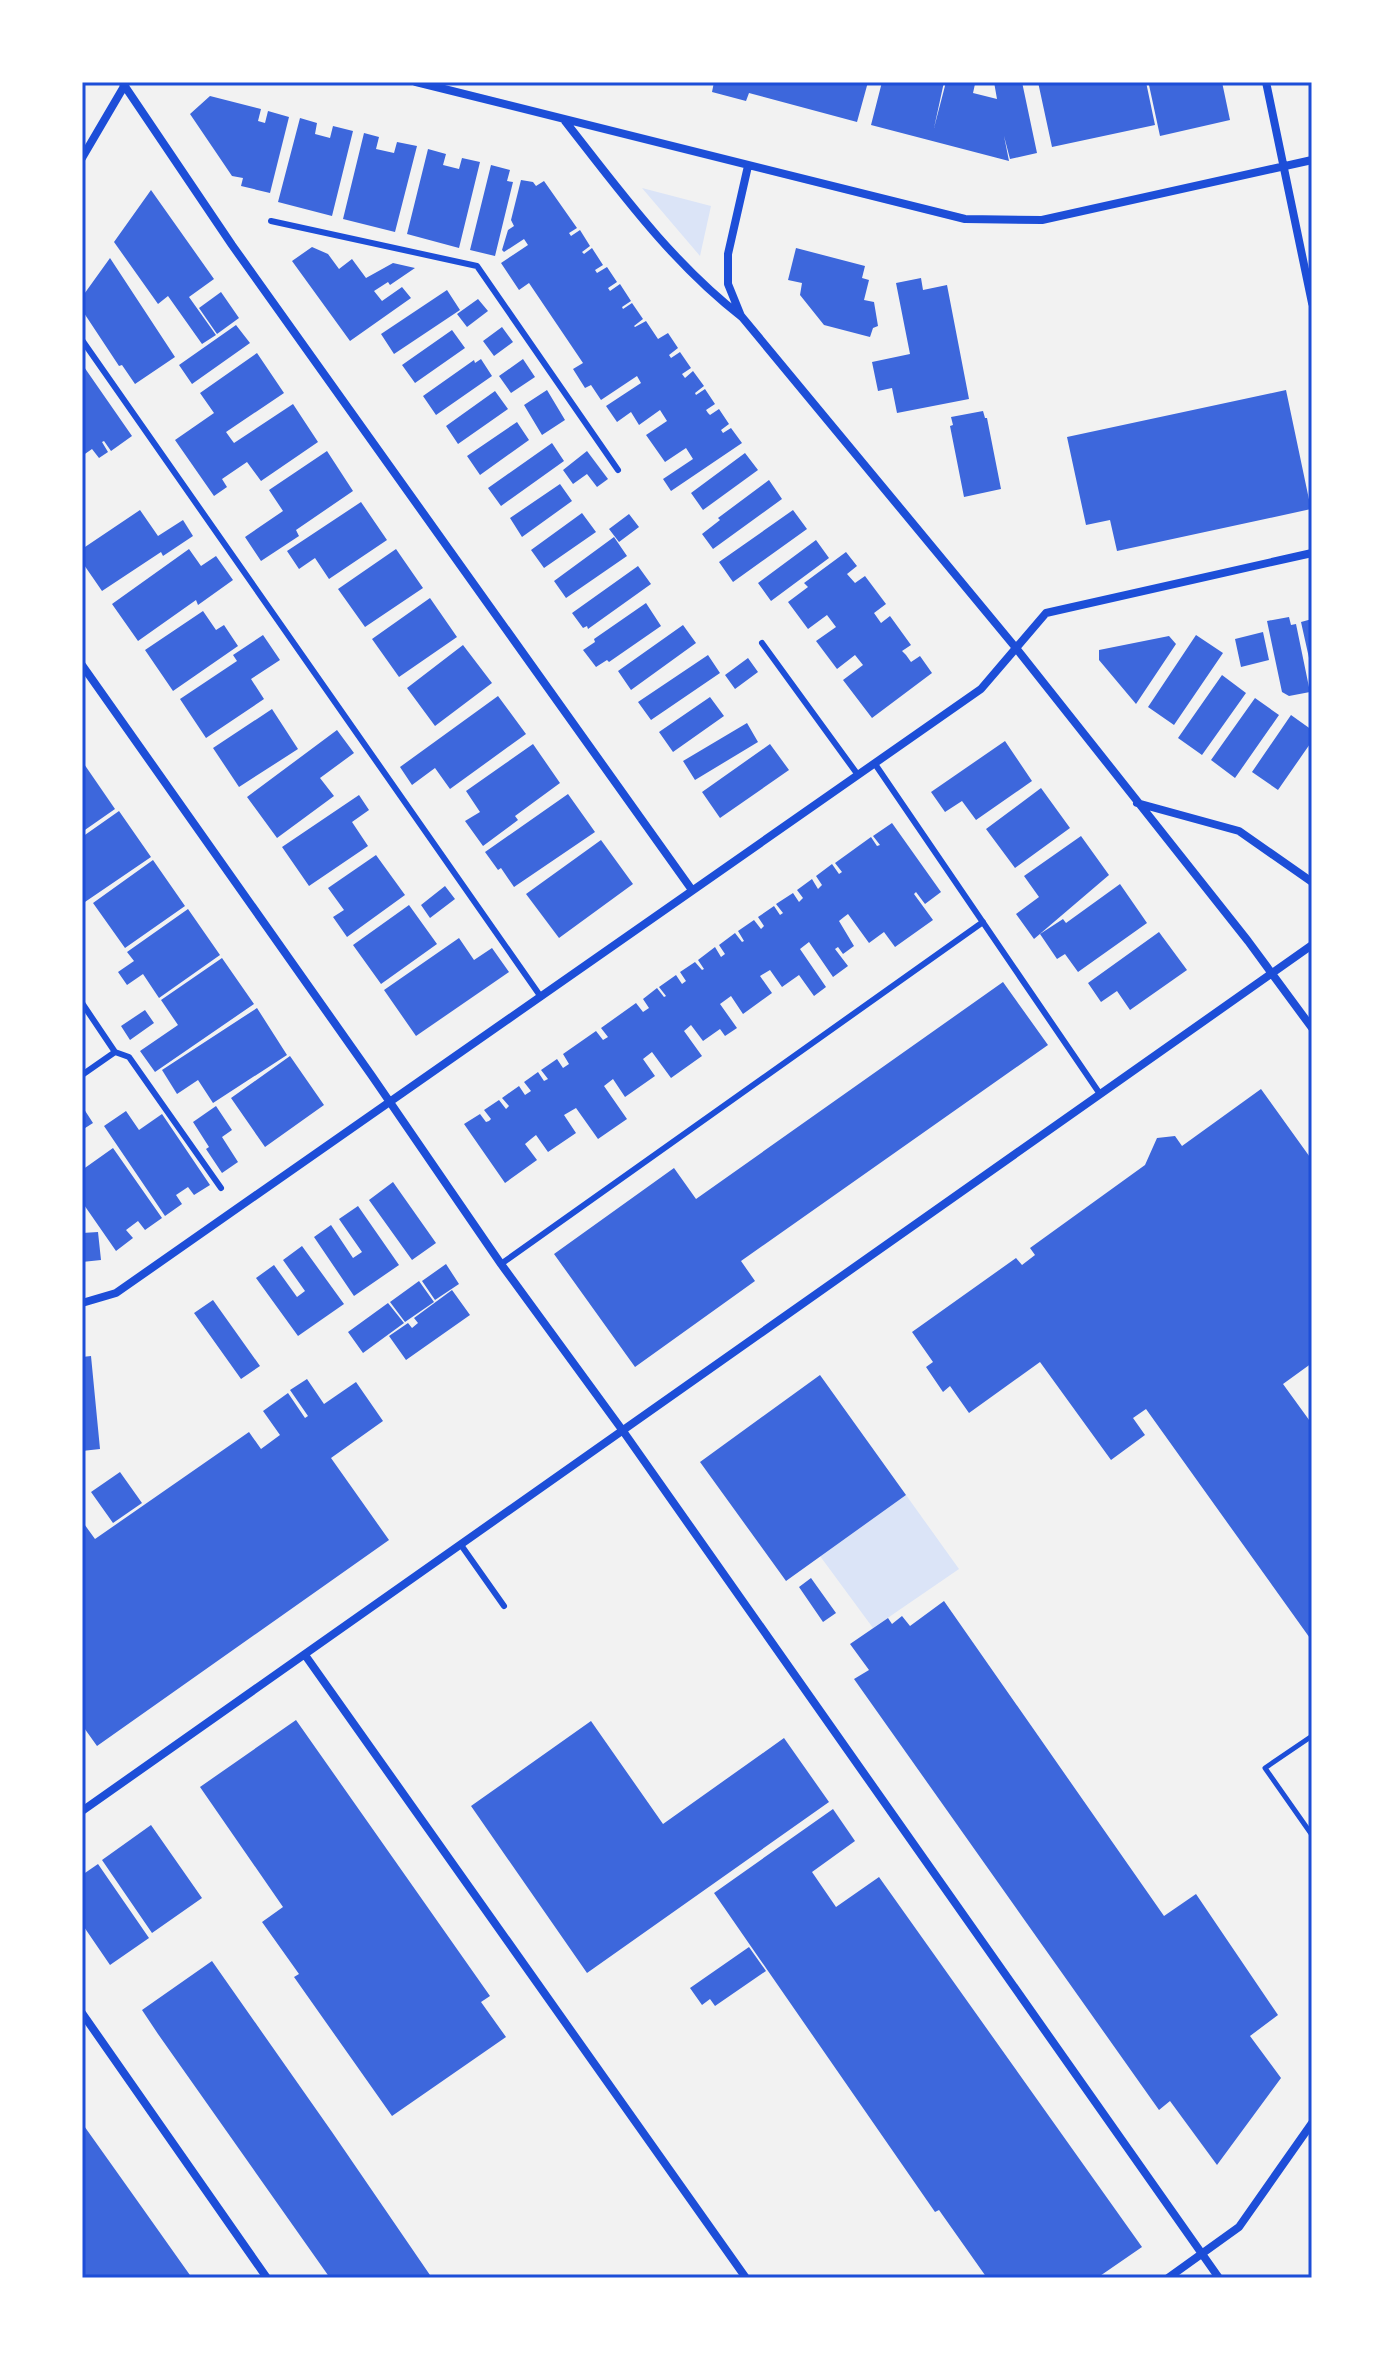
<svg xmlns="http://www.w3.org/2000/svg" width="1394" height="2360" viewBox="0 0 1394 2360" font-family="'IBM Plex Sans',sans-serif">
  <rect width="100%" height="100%" fill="#f2f2f2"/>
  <path fill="#dbe4f7" d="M642,188L711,206L700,256Z
    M906,1495L959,1569L873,1628L820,1556Z"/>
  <path fill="#3d67dc" d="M714,82H868L857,122L749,93L746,101L712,92Z
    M882,82H944L934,128L946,82L975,84L973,93L997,99L994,82H1022L1037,153L1010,159L1004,136L1009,161L871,125Z
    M1038,82H1146L1155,125L1052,147Z
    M1162,82H1222L1230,120L1160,136L1149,85Z
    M210,96L261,109L258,121L265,123L268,111L289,117L270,193L241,186L243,178L232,176L190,114Z
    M300,118L317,123L315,134L330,138L333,126L353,131L332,216L278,202Z
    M364,133L379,137L376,149L394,153L397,142L417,146L395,232L343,219Z
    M428,149L446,154L443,165L459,169L462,158L480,162L459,248L407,234Z
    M491,165L510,170L507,181L513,182L495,256L470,250Z
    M521,180L533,182L536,186L544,181L577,228L569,233L571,236L580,230L590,246L582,252L584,254L592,248L603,265L595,270L597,273L607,267L617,282L608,288L610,291L620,284L631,301L622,307L623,309L632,303L643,319L634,326L635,327L646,321L658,339L668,333L678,348L669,355L671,358L680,352L691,368L682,374L685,378L693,371L704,386L695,393L696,395L705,389L715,404L706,410L708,413L710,415L719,409L729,424L721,430L723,433L731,428L742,443L671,491L663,479L693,459L686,448L665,462L646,435L667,421L660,410L639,425L631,412L617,422L606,406L641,383L637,376L601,400L591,385L585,388L573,369L583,363L529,283L519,290L501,263L528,245L524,239L504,252L502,250L508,230L514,226L511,220Z
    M151,190L214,279L189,297L216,335L202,344L168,296L158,304L114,242Z
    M312,247L328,254L339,269L352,259L366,278L393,263L415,268L390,285L388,282L374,291L382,301L402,287L411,298L350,341L292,261Z
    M796,248L865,266L862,278L869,280L864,300L874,302L878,326L873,328L870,337L824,325L800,295L802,283L788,280Z
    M110,258L175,357L135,384L122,365L119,366L82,310V297Z
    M921,278L923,290L947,285L969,399L897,413L892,388L878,391L872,362L910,354L896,283Z
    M447,290L460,310L394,354L381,334Z
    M221,292L239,318L217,334L199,308Z
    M478,299L488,311L467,327L457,314Z
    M236,325L250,343L192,384L179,365Z
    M502,327L513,342L494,356L483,341Z
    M452,330L465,348L415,383L402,365Z
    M257,353L284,393L226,432L231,439L234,443L293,404L318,442L261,481L247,462L222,479L227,487L214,496L175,440L214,413L200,393Z
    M481,359L492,376L436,415L423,396L474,360L475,363Z
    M523,359L535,377L511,393L499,376Z
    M82,364L132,436L111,451L104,441L102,442L108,452L99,458L92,449L82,456Z
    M547,390L565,420L542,435L524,405Z
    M1286,390L1311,509L1117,551L1110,520L1086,525L1067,437Z
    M495,391L508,409L458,444L446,426Z
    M983,411L985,418H987L1001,489L964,497L950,426L953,425L951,417Z
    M517,422L529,440L480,475L467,456Z
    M552,443L564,461L501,506L488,488Z
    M327,451L353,491L296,530L299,536L261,561L245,537L283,511L269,490Z
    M587,451L608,479L597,487L587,474L573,484L563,470Z
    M745,453L758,470L703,510L691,493Z
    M769,480L782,499L713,549L702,534L720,520L718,518Z
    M560,484L572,501L522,537L510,518Z
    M361,502L387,540L329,579L315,558L299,569L287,551Z
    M140,510L158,536L183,520L193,536L163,556L161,552L102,591L82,562V549Z
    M793,510L807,529L733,582L719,562Z
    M582,513L596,532L544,568L531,550Z
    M629,514L639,527L619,542L609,529Z
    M614,537L627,556L566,598L554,581Z
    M816,540L829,558L771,601L758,583Z
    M189,549L201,566L216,556L233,580L198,605L196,600L138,641L112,604Z
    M396,549L423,588L365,627L338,589Z
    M846,552L857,566L847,574L855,583L865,576L886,604L874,613L881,623L890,616L911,645L902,651L906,655L911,662L920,656L932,673L872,718L843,680L863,665L855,655L837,669L816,641L836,627L827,615L808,629L788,602L808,587L804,583Z
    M638,566L651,584L588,629L587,626L583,628L572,613Z
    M430,598L457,637L399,677L372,639Z
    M646,603L661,626L609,662L607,660L596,667L583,650L595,642L594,639Z
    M203,611L216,630L224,625L238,646L173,691L145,650Z
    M1289,617L1291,625L1296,624L1310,692L1289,696L1282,692L1267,621Z
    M1312,619V667H1311L1301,622Z
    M683,625L696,643L631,690L618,671Z
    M1263,632L1269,660L1241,667L1235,639Z
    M263,635L280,660L251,679L264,699L206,738L180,699L237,661L233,655Z
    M1196,635L1223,653L1174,725L1148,707Z
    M1169,636L1176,644L1136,704L1099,660V650Z
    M463,645L492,683L435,726L407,688Z
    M708,655L720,673L651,720L638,702Z
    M748,658L758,672L735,689L725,675Z
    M1222,675L1246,693L1202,755L1178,738Z
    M498,696L526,734L450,789L435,768L412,785L400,767Z
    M710,697L724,716L673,752L659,732Z
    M1255,698L1279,715L1235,778L1211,760Z
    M272,709L298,749L239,787L213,748Z
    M1291,715L1312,730V741L1278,790L1252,772Z
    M747,723L758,742L695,780L683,761Z
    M337,730L354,753L320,778L334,796L277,838L247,797Z
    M1005,741L1032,781L976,820L962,801L945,812L931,792Z
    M533,744L560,783L515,816L518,820L483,846L465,821L480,812L466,791Z
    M770,744L789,770L720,818L702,792Z
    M82,761L115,809L82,832Z
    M1041,788L1070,828L1015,868L986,829Z
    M568,794L595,832L514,887L501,868L498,870L485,852Z
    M359,795L369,810L352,822L368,846L309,886L282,847Z
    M119,811L151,857L82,904V837Z
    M892,823L941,892L925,904L916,892L914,894L933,920L895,947L884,932L869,943L848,914L844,917L839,921L854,946L843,954L838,947L835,949L848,966L833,977L809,942L800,949L826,987L814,996L799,975L782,987L770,970L760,976L772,993L743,1014L731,996L720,1004L737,1028L725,1036L720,1029L703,1041L691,1025L684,1031L702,1056L671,1078L652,1052L643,1059L655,1076L625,1097L613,1079L604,1086L627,1119L598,1139L576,1108L564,1115L576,1133L548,1152L536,1135L531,1139L525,1144L537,1160L505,1183L464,1124L480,1114L486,1122L489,1121L491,1119L484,1110L499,1100L506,1109L509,1106L502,1098L519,1086L525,1095L531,1091L524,1082L538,1072L544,1081L548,1079L541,1070L557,1059L563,1068L569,1064L563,1054L596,1031L603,1040L608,1037L601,1028L636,1003L643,1012L649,1008L643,999L657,988L664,997L666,996L659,987L676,975L682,984L686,981L680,972L695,962L702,970L704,969L698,960L715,947L721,957L725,954L719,945L735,933L742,942L744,941L738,931L754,920L761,929L764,926L758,917L774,906L780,915L783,913L776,904L793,893L799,902L803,898L797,890L812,879L818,889L822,885L816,876L832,864L839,874L842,872L835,863L871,837L877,846L880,845L873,836Z
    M1081,836L1109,875L1034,939L1016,914L1039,897L1024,876Z
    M601,840L633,884L559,938L526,894Z
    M376,855L405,895L347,937L333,917L344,910L328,888Z
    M153,860L185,906L125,948L93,903Z
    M1120,884L1147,923L1078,972L1065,954L1057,959L1040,934L1063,919L1066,923Z
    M445,886L455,899L430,918L421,905Z
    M409,905L437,944L381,984L353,945Z
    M188,909L220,955L159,998L143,974L127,985L118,972L134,961L127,952Z
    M1159,932L1187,970L1130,1010L1117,991L1101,1002L1088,983Z
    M459,938L474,960L492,948L509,972L416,1036L384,990Z
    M222,958L254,1004L155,1072L140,1051L178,1025L161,1000Z
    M1003,982L1048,1045L741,1261L755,1281L635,1367L554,1254L674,1168L696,1199Z
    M257,1008L287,1055L213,1103L198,1080L177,1094L162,1070Z
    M145,1010L154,1023L130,1040L121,1026Z
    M290,1056L324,1105L265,1147L231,1098Z
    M1261,1089L1312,1160V1363L1283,1384L1312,1424V1641L1146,1409L1133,1418L1145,1435L1111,1460L1040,1362L969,1413L950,1386L943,1392L926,1367L933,1362L912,1332L1016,1258L1022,1265L1035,1255L1030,1248L1145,1165L1157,1138L1175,1136L1182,1146Z
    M82,1106L93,1123L82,1130Z
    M216,1106L232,1130L222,1137L238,1162L222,1173L206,1149L209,1147L193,1122Z
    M126,1111L139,1130L162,1114L210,1185L194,1195L188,1187L176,1195L182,1204L165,1216L104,1126Z
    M113,1148L162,1218L145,1230L138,1221L126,1230L133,1238L116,1251L82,1202V1170Z
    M393,1182L436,1243L412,1260L369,1200Z
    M358,1206L399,1265L354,1296L314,1237L331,1225L353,1258L362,1252L339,1219Z
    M98,1232L101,1260L82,1262V1233Z
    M302,1246L344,1304L298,1336L256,1278L274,1265L297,1297L305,1291L283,1260Z
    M446,1264L459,1284L435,1300L422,1281Z
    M419,1281L434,1302L405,1322L390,1302Z
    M452,1290L470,1315L406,1360L389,1336L408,1323L412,1328L418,1323L414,1318Z
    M213,1300L260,1366L241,1379L194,1313Z
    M388,1303L404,1323L363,1353L348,1332Z
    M91,1356L100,1449L82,1451V1357Z
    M820,1375L906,1495L786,1581L700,1462Z
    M307,1379L324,1404L356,1382L383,1421L331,1458L389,1540L97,1746L82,1725V1521L95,1539L249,1432L261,1449L280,1435L263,1411L288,1393L305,1418L308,1416L290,1390Z
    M120,1472L142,1503L113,1523L91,1492Z
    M811,1578L836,1613L823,1622L799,1587Z
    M944,1601L1164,1916L1196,1894L1278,2015L1250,2036L1281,2078L1217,2165L1170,2101L1159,2110L854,1679L869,1670L850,1644L888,1618L892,1624L902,1616L910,1626Z
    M296,1720L490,1996L481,2002L506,2037L392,2116L294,1977L299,1974L262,1922L283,1907L200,1787Z
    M591,1721L663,1824L784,1738L829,1802L587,1973L471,1806Z
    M833,1809L855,1841L812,1872L836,1907L879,1877L1142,2247L1097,2278H987L939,2210L935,2212L714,1893Z
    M151,1825L202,1898L152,1933L102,1860Z
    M98,1864L149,1938L110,1965L82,1924V1875Z
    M749,1947L766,1971L715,2006L710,1999L702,2005L690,1988Z
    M212,1961L332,2132L432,2278H330L158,2034L142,2010Z
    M82,2123L141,2206L192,2278H85L82,2273Z"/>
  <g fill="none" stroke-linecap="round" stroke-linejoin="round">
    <path stroke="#1d4ed8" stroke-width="5" d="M1312,1736L1265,1768L1312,1835"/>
    <path stroke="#1d4ed8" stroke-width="6" d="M271,221L477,266L618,470
      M82,340L541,997
      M762,643L858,775
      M875,764L1100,1094
      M82,1003L115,1052L129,1057L221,1188
      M82,1075L115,1052
      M501,1264L983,922
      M461,1545L504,1606"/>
    <path stroke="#1d4ed8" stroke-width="8" d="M122,82L232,245L692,890
      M416,82L965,219L1042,220L1312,160
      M1266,82L1312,303
      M565,121C619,190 672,263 742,317L1016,648L1248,941L1312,1028
      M82,158L126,83
      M741,316L728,284V254L748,166
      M82,665L372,1076L501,1264L623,1431L1219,2278
      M1137,803L1239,831L1312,882
      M82,1303L116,1293L981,689L1046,613L1312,553
      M305,1655L746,2278
      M82,1811L1312,945
      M82,2013L267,2278
      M1168,2278L1239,2227L1312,2123"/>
  </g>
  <rect width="1394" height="2360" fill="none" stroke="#ffffff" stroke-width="168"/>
  <rect x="84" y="84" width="1226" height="2192" fill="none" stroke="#1d4ed8" stroke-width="3"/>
</svg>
